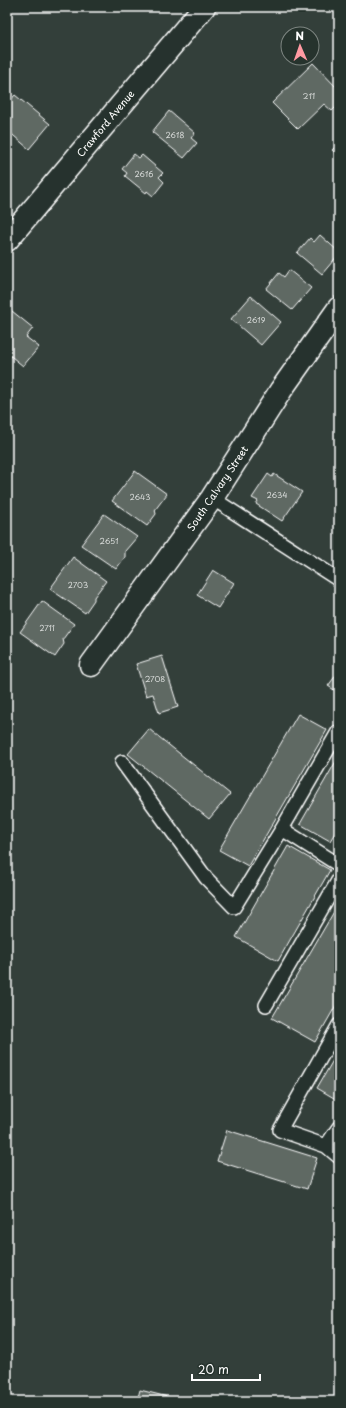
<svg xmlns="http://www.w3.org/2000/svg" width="346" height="1408" viewBox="0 0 346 1408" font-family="'Playpen Sans',sans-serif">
  <rect width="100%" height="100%" fill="#333f3a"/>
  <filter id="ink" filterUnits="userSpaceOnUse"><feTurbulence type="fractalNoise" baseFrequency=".025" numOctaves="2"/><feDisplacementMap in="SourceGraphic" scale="8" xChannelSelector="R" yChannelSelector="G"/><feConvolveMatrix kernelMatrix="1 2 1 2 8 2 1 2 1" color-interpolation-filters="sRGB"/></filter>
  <g filter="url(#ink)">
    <path fill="#5f6964" stroke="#fff" d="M313,63L339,90V104L332,111L324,104L298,129L272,103Z
      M15,95L50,124L29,149L7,130V104Z
      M169,111L195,133L191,138L197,143L184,158L152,132Z
      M339,143V157L332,150Z
      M134,154L139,158L142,155L163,173L159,177L164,182L153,196L147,191L146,193L125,176L127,173L122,169Z
      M320,235L339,252V254L322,274L297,253L310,238L314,242Z
      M289,270L311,288L292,310L266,289L279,273L284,277Z
      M251,296L281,322L261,345L231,319Z
      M7,307L33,328L26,337L39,347L23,366L7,353Z
      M135,471L167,494L155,510L156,514L147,526L112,501Z
      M268,474L272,477L274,474L302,492L282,521L256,504L258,501L252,498Z
      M104,514L137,537L125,551V557L116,569L81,545Z
      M73,557L106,581L94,597V600L85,613L50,589Z
      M213,570L234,583L218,608L197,595Z
      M42,601L74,624L63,639L64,644L55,657L20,632Z
      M162,656L178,707L159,713L153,694L146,696L136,664Z
      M339,671V693L328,686Z
      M298,714L327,730L248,866L219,850Z
      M149,729L230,794L209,819L128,754Z
      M339,756V826L330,841L300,824Z
      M288,846L330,870L278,961L236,937Z
      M339,903V1000L315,1042L272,1018Z
      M339,1050V1101L317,1088Z
      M227,1130L317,1158L307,1189L217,1161Z
      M140,1390L184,1401H137Z"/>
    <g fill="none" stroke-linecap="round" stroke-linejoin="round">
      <g stroke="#fff" stroke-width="16">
        <path id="lane" d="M212,498L339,580
          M122,762L206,878L234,907L282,829L339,865
          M282,829L338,732
          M266,1005L339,879
          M339,1025L280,1130L326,1146L339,1157
          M326,1146L339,1127"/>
      </g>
      <g stroke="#fff" stroke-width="25">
        <path id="street" d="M7,240L204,7
          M91,665L212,498L281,390L339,308"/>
      </g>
      <use href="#lane" stroke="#26332d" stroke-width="13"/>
      <use href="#street" stroke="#26332d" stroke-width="22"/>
    </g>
  </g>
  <g text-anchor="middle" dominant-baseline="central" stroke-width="3" stroke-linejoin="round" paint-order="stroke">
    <g font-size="8" fill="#d7dad8">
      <text x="309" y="96">211</text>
      <text x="175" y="135">2618</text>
      <text x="144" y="174">2616</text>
      <text x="256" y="320">2619</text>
      <text x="277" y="495">2634</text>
      <text x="140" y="497">2643</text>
      <text x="109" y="541">2651</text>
      <text x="78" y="585">2703</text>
      <text x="47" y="628">2711</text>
      <text x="155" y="679">2708</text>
    </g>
    <g font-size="10" fill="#fff" stroke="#26332d">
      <text transform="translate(105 123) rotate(-50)">Crawford Avenue</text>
      <text transform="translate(217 488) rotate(-56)">South Calvary Street</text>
    </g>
  </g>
  <rect width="346" height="1408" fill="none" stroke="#26332d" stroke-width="24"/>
  <rect x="12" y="12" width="322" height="1384" fill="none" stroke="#fff" stroke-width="1.5" filter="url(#ink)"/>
  <g transform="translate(300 46) rotate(358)"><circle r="19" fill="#26332d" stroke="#7d8581"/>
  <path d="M0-3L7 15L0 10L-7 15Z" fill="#ff9aa2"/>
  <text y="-6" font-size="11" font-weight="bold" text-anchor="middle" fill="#ffffff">N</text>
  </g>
  <path d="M192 1374v6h68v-6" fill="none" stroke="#ffffff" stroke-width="2"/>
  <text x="198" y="1374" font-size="12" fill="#ffffff" stroke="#26332d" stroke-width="3" paint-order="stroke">20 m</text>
</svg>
